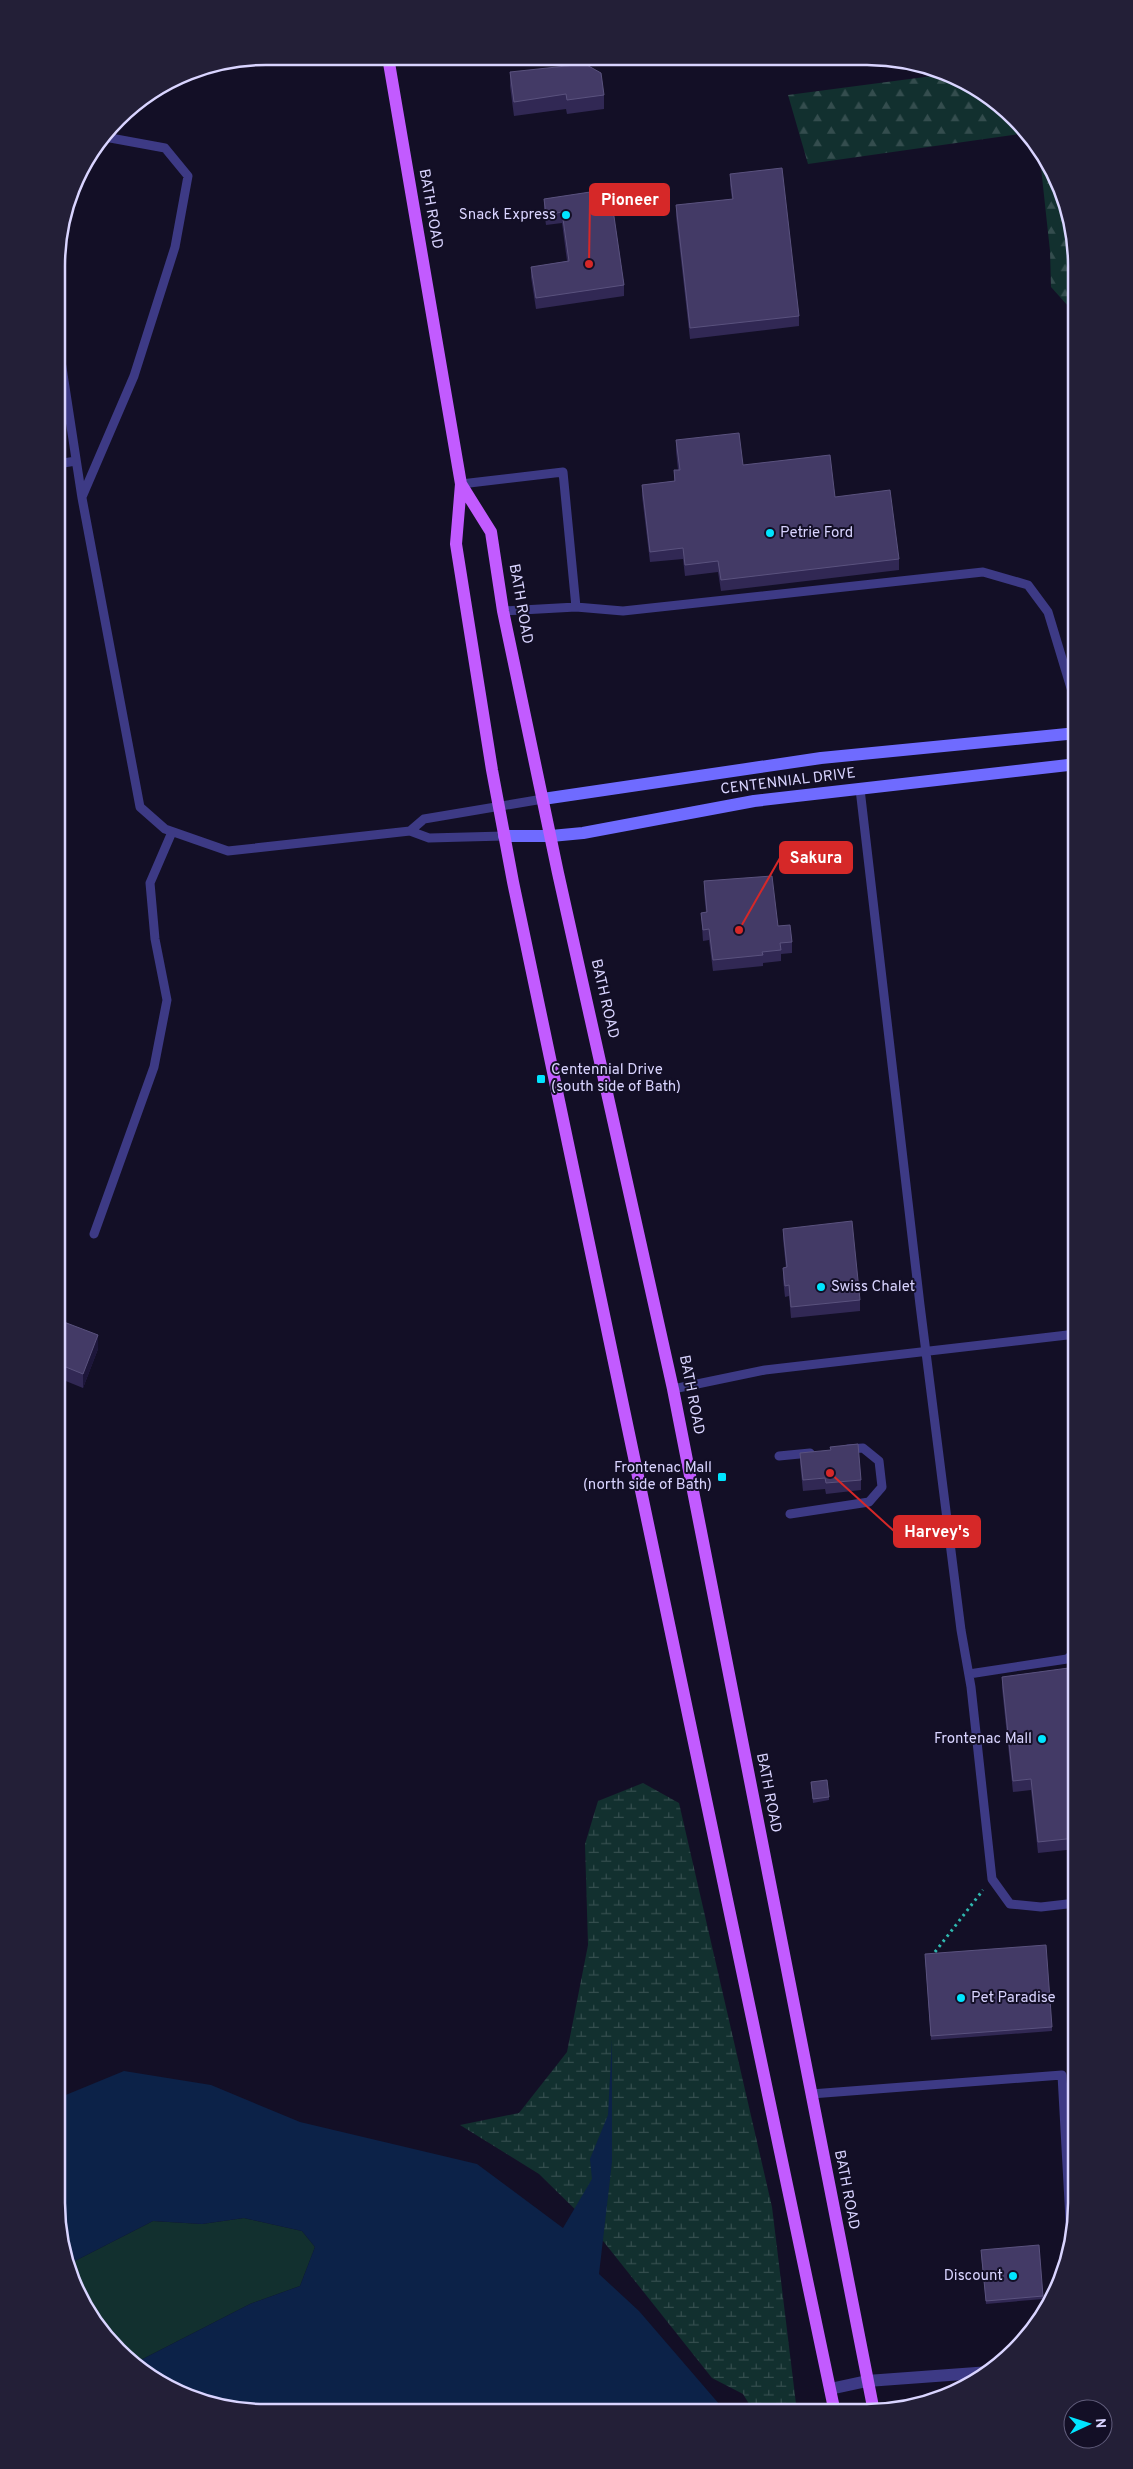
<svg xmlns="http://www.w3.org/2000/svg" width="1133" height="2469" viewBox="0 0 1133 2469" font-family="Overpass,sans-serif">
  <defs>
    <pattern id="forest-firs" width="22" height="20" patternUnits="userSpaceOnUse" patternTransform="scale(1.25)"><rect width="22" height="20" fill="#12302f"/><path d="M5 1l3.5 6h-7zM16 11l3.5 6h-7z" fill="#344d4e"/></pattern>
    <pattern id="wetland-marsh" width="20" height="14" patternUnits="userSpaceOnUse" patternTransform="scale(1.25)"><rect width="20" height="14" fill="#12302f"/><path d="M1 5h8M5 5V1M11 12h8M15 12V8" fill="none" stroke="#344d4e"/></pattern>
  </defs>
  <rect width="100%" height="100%" fill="#130f26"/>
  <path fill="#12302f" d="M244,2218L302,2231L315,2247L300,2286L250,2304L133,2364L127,2361L91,2319L67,2265L153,2221L202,2224Z"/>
  <path fill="url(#forest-firs)" d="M939,71C976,83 1001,103 1026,133L808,164L788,95L940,75Z
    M1039,149C1077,195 1077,259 1077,316L1051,287L1050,251Z"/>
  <path fill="url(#wetland-marsh)" d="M643,1783L679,1803L772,2207L797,2412H754L743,2394L712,2378L588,2222L539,2174L460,2125L519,2113L567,2052L588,1945L585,1844L598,1801Z"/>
  <path fill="#0c2248" d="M612,2040V2162L599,2274L639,2311L726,2412L225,2409L173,2391L133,2364L250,2304L300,2286L315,2247L302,2231L244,2218L202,2224L153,2221L67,2265L63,2258L56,2203V2099L124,2071L211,2085L300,2122L477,2164L563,2228L592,2179L590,2159L608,2115Z"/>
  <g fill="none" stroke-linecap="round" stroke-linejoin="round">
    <path stroke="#2fb8b0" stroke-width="3" stroke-dasharray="2.5 4" stroke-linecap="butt" d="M935,1952L983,1890"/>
    <path stroke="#3d3a85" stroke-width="9" d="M57,335L82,498L140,807L165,829L228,851L410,831L429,838L504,836
      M57,464L76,461
      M461,484L563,472L576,607
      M82,497L134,376L175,247L188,176L165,148L105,137
      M503,611L576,607L623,611L983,572L1028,585L1048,612L1077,708
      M860,789L920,1305L961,1630L971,1687L992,1879L1010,1904L1041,1907L1076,1903
      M410,831L424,819L543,799
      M94,1234L154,1067L167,1000L155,939L150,883L172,832
      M673,1389L765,1370L1076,1334
      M779,1456L810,1453
      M790,1514L869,1502L882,1487L879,1461L863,1448L848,1449
      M969,1674L1067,1659L1076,1651
      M811,2094L1062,2075L1071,2238"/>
    <path stroke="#3d3a85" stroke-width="12" d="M830,2389L867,2381L990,2372"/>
    <path stroke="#6f6bff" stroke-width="12" d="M543,799L821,758L1077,733
      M504,836H551L583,833L754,801L1077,764"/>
    <path stroke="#c25bff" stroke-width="12" d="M388,57L461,484L456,544L492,770L513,882L835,2413
      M461,484L491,532L503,611L558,873L673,1389L874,2412"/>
  </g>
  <path fill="#312854" d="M510,72L604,95V109L567,114L566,109L514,116L510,86Z
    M730,174L799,316V326L690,339L676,216V205L732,199L730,185Z
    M610,189L624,285V296L536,309L531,277V267L567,261L562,223L546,225L544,210V199Z
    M676,440L743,465L835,497L899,559V570L721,591L718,572L685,576L683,559L650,562L642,496V485L674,481V470H678L676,451Z
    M704,881L778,926L792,942V953L781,954V961L763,963V966L713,971L709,940L703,941L701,913L706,912L704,892Z
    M783,1229L860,1300V1311L791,1318L789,1296L785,1297L783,1279V1268H786L783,1239Z
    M56,1319L98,1349L83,1388L56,1377Z
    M800,1453L861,1480V1490L826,1494L825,1489L803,1491L800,1463Z
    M1076,1667V1849L1038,1853L1031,1790L1013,1792L1002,1688V1677Z
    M811,1782L829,1797V1800L813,1803Z
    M925,1957L1052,2027V2031L931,2040Z
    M981,2254L1043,2296V2299L986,2304Z"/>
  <path fill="#1d163a" d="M98,1335V1349L83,1388V1374Z"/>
  <path fill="#433a66" stroke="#5a527e" d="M585,64L601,73L604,95L567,100L566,94L514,102L510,72Z
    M782,168L799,316L690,328L676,205L733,199L730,174Z
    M610,189L624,285L536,298L531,267L569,261L562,212L546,215L544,199Z
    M739,433L743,465L830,455L835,497L890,490L899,559L721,580L718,561L685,565L683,548L650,552L642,485L675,481L674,470H680L676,440Z
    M772,876L778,926L790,925L792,942L780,943L781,950L762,952L763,955L713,960L709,929L703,930L701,913L707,912L704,881Z
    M852,1221L860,1300L791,1307L789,1285L785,1286L783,1268L787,1267L783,1229Z
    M56,1319L98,1335L83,1374L56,1363Z
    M858,1444L861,1480L826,1483L825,1478L803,1480L800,1453L831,1450L830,1447Z
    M1076,1667V1838L1038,1842L1031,1779L1013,1781L1002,1677Z
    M827,1780L829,1797L813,1799L811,1782Z
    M1046,1945L1052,2027L931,2036L925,1954Z
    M1039,2245L1043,2296L986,2301L981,2250Z"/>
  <g fill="#00e5ff" stroke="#130f26" stroke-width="2">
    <circle cx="566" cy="215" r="5"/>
    <circle cx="770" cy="533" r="5"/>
    <rect x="536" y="1074" width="10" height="10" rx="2.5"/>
    <circle cx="821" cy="1287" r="5"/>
    <rect x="717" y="1472" width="10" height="10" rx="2.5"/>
    <circle cx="1042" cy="1739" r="5"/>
    <circle cx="961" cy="1998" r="5"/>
    <circle cx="1013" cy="2276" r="5"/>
  </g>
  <g text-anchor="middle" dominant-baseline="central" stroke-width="4" stroke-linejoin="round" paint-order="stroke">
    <g font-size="15" fill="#d9d4ff" stroke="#130f26">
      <text transform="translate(430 209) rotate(80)">BATH ROAD</text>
      <text transform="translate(520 604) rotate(80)">BATH ROAD</text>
      <text transform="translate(788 782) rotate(-7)">CENTENNIAL DRIVE</text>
      <text transform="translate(604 999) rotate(77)">BATH ROAD</text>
      <text transform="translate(691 1395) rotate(79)">BATH ROAD</text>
      <text transform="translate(768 1793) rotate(79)">BATH ROAD</text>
      <text transform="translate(846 2190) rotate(79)">BATH ROAD</text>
    </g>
    <g font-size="15" fill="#d9d4ff" stroke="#130f26" text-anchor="end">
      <text x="556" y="215">Snack Express</text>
      <text x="780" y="533" text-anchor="start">Petrie Ford</text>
      <text x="551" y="1070" text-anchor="start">Centennial Drive<tspan x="551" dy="17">(south side of Bath)</tspan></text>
      <text x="831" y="1287" text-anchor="start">Swiss Chalet</text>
      <text x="712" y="1468">Frontenac Mall<tspan x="712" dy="17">(north side of Bath)</tspan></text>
      <text x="1032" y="1739">Frontenac Mall</text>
      <text x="971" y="1998" text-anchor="start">Pet Paradise</text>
      <text x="1003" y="2276">Discount</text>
    </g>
  </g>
  <path d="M0 0H1133V2469H0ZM266 65H867A201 201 0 0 1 1068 266V2203A201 201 0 0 1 867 2404H266A201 201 0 0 1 65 2203V266A201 201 0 0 1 266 65Z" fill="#231f37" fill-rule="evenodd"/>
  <path fill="none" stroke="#d9d4ff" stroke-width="2.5" d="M266 65H867A201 201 0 0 1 1068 266V2203A201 201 0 0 1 867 2404H266A201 201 0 0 1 65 2203V266A201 201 0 0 1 266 65Z"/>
  <path fill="none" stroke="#d62828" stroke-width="2" d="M589 264L590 200M739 930L780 858M830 1473L894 1531"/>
  <g fill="#d62828" stroke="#130f26" stroke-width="2">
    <circle cx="589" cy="264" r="5"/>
    <circle cx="739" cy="930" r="5"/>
    <circle cx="830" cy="1473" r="5"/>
  </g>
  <g fill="#d62828" stroke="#d62828" stroke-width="2">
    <rect x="590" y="184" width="79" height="31" rx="5"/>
    <rect x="780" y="842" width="72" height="31" rx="5"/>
    <rect x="894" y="1516" width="86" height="31" rx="5"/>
  </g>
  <g font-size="16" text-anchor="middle" font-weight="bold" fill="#fff">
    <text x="630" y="205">Pioneer</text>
    <text x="816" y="863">Sakura</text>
    <text x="937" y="1537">Harvey's</text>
  </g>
  <g transform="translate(1088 2424) rotate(86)"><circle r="24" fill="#130f26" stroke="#625e7d"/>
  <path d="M0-4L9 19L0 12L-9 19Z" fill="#00e5ff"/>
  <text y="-8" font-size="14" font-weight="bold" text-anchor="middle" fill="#d9d4ff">N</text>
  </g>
</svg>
